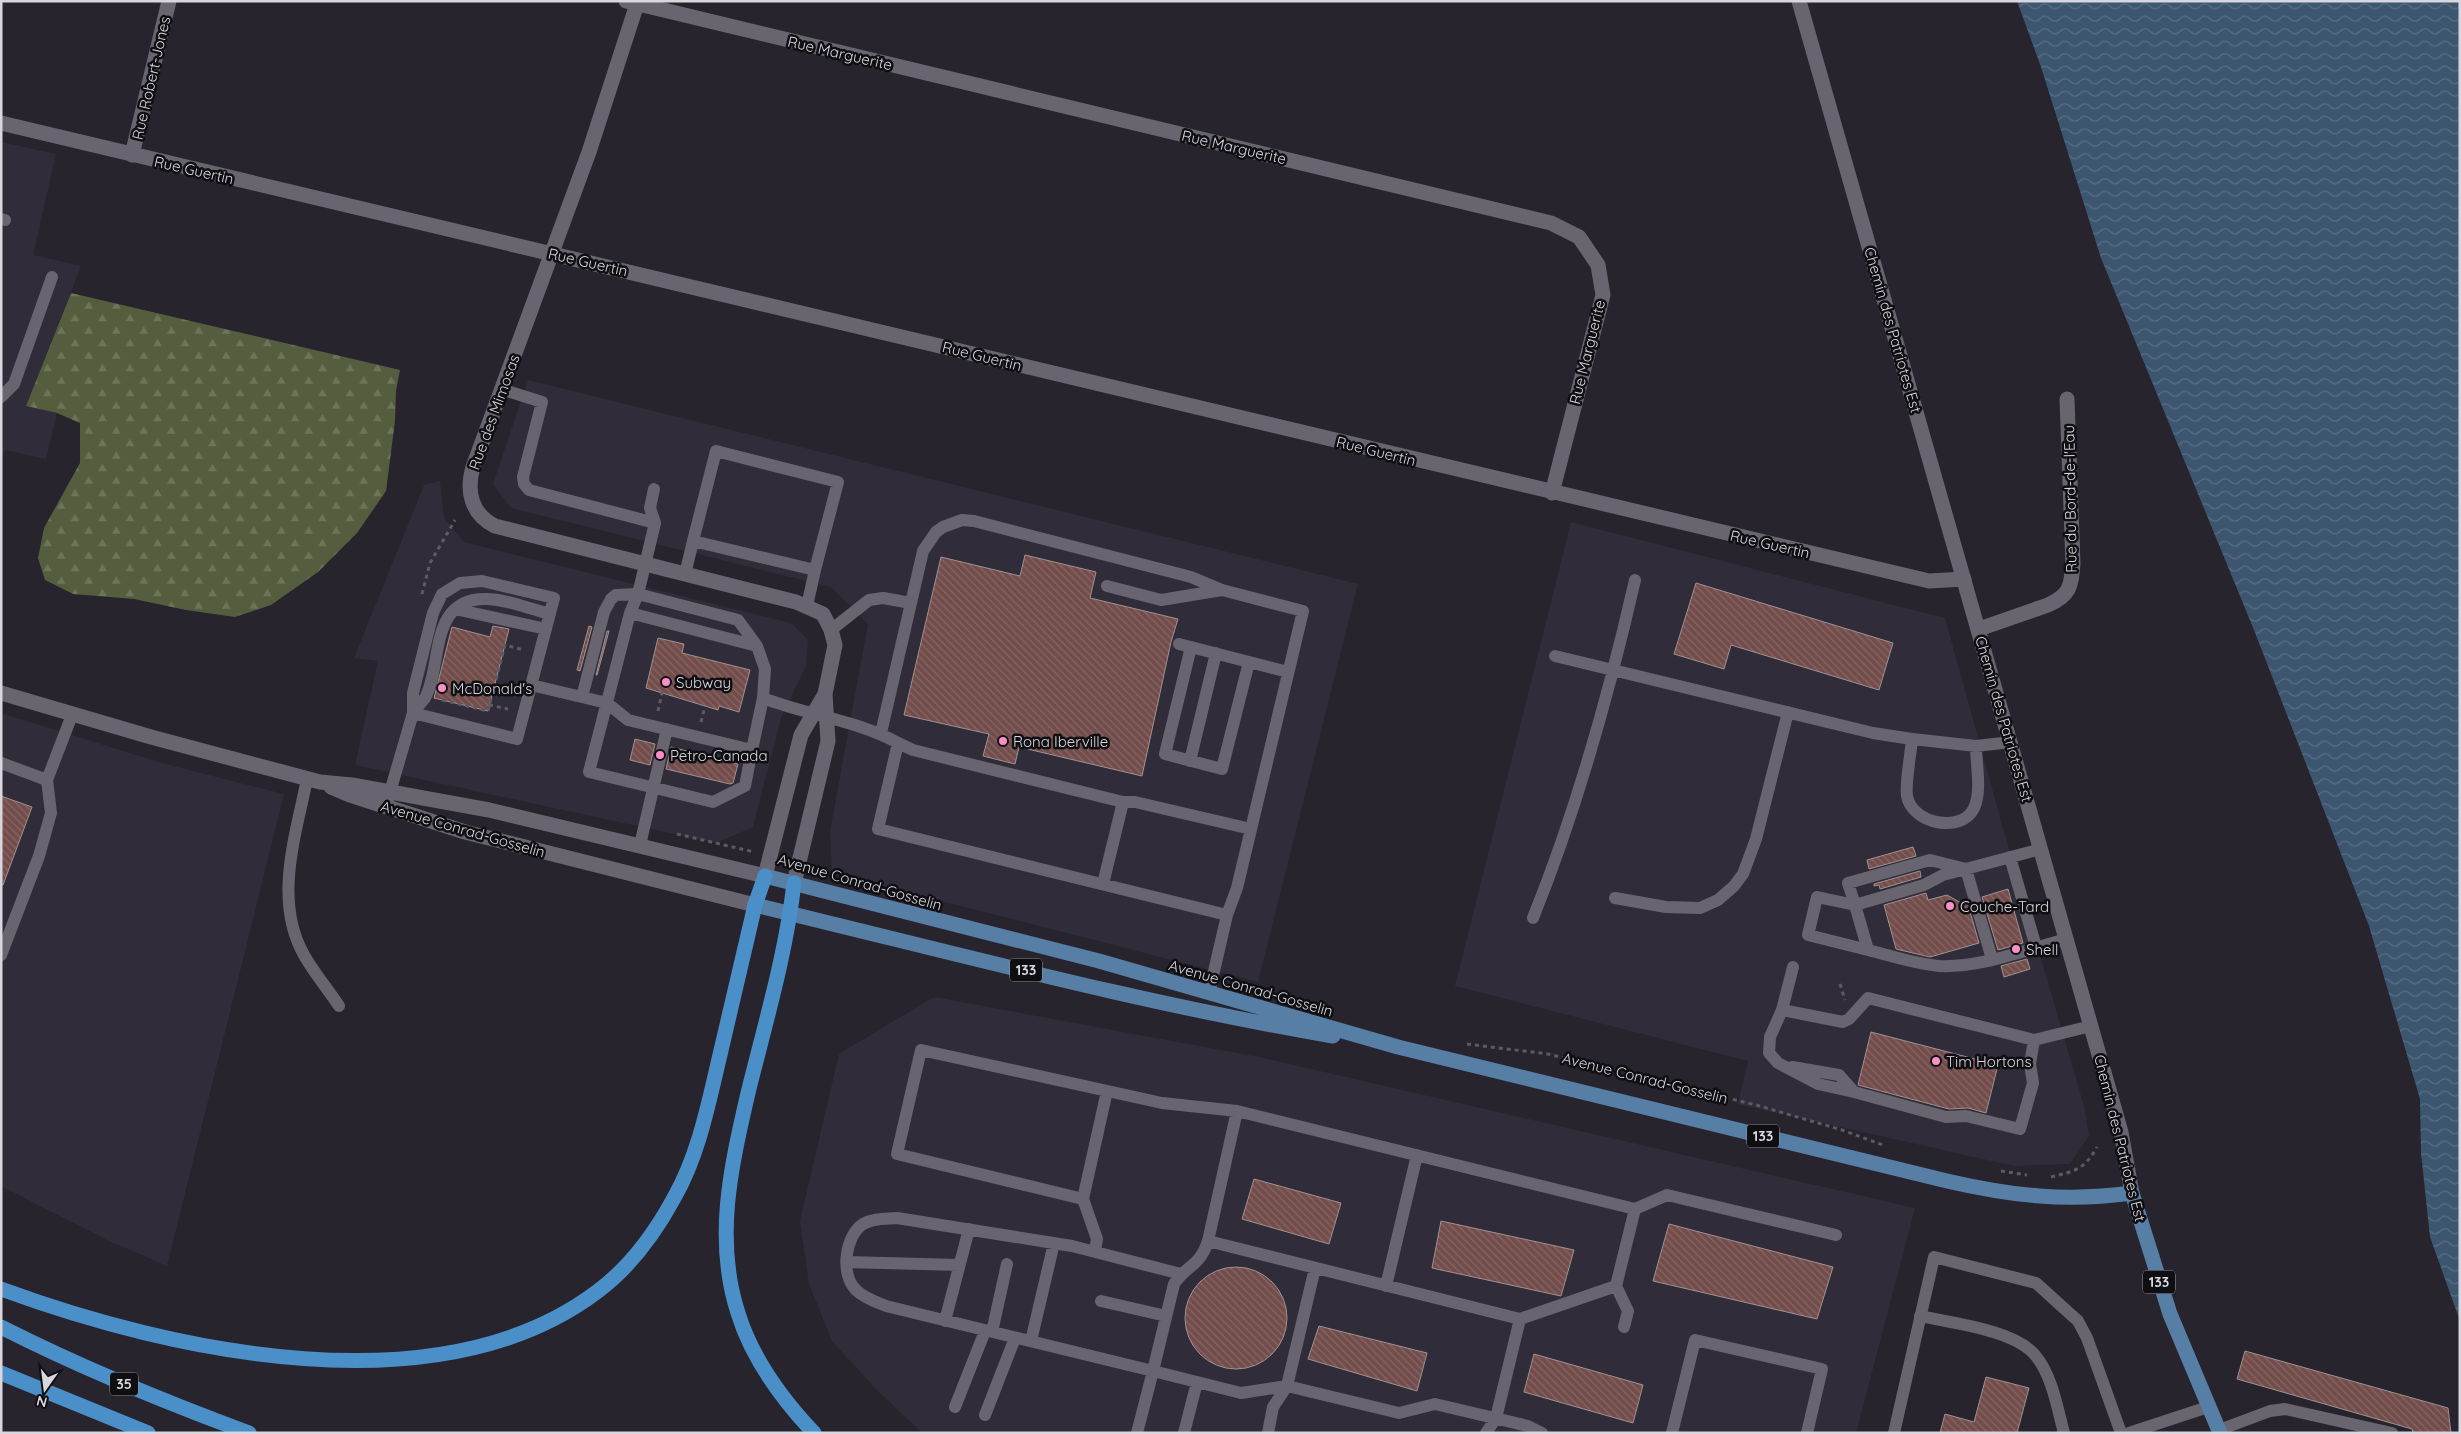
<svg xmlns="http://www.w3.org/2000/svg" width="2461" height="1434" viewBox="0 0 2461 1434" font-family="Quicksand,sans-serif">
  <defs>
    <pattern id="forest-firs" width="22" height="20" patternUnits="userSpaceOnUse" patternTransform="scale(1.25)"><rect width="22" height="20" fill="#545e3e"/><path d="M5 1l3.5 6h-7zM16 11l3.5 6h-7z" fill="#6c7459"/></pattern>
    <pattern id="water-waves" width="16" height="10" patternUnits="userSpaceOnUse" patternTransform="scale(1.25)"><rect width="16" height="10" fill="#3d566f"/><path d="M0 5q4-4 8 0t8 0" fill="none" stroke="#586e83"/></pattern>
    <pattern id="building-back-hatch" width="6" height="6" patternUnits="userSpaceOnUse" patternTransform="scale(1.25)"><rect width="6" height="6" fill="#734d4b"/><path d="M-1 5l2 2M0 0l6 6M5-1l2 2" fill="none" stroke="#866664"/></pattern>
  </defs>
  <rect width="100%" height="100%" fill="#27242d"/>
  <path fill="#312c3a" d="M1,142L56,154L33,255L81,266L26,406L57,413L46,459L5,450L1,463Z
    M528,380L1358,584L1258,982L832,873L830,831L868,624L831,587L511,508L493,484Z
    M440,481L444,518L464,542L791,623L808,640L806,666L781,718L753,827L716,843L355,765L378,661L354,658L424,485Z
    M1571,522L1945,618L2003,828L2084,1106L2089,1136L2070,1164L2014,1166L1738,1104L1748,1061L1455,986Z
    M1,713L162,763L284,794L167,1266L107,1240L1,1186Z
    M934,997L1259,1057L1915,1208L1856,1433H922L874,1387L832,1341L809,1284L800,1221L839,1054Z"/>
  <path fill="url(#forest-firs)" d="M71,293L400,370L396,391L395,421L386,491L357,533L318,572L271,605L235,617L186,610L134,599L73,594L45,580L38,558L44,528L80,463V423L57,413L26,406Z"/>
  <path fill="url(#water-waves)" d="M2017,1H2460V1321L2430,1237L2421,1153L2420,1099L2369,926L2254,630L2101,258L2041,67Z"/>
  <path fill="url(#building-back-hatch)" stroke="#9f9290" d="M1025,555L1096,572L1090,598L1178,619L1171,642L1142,776L1019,747L1015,764L983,756L989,734L904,715L941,557L1020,576Z
    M1696,583L1893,643L1879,690L1731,645L1724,669L1674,654Z
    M493,626L509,629L488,711L434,698L452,627L490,637Z
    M589,626L592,627L580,671L577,670Z
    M607,631H609L597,675H596Z
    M658,638L684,644L682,653L750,670L739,712L719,706L718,710L646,688Z
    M635,739L655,744L650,765L630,760Z
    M671,747L738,764L733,783L730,784L666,769Z
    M1,796L32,807L3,885H1Z
    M1913,847L1916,856L1869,869L1867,860Z
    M1920,871L1921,877L1880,889L1879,885L1874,886V884Z
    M2008,889L2023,943L1998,950L1982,897Z
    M1926,893L1928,900L1947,895L1961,903L1967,901L1979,943L1930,957L1896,949L1884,905Z
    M2027,959L2030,969L2004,977L2001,966Z
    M1871,1032L1998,1065L1986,1113L1968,1108L1949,1109L1858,1085Z
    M1254,1179L1341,1203L1329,1244L1242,1219Z
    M1441,1221L1574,1250L1561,1296L1432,1268Z
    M1669,1224L1833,1267L1817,1319L1653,1281Z
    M1185 1318a51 51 0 1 1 102 0a51 51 0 1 1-102 0Z
    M1319,1326L1427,1353L1417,1391L1308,1359Z
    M2245,1351L2448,1408L2451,1433H2413L2412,1429L2237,1379Z
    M1534,1354L1643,1385L1633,1423L1524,1392Z
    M1986,1377L2029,1388L2017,1433H1940L1945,1414L1974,1422Z"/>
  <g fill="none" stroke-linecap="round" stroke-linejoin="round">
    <path stroke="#5d5a62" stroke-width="3" stroke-dasharray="4 4" stroke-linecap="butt" d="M422,594L430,563L455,520
      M442,700L488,711L505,645L524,650
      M489,705L508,709
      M658,711L662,692
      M701,722L705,706
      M677,834L754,852
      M1840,984L1845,1000
      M1467,1044L1548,1054L1756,1105L1842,1130L1883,1145
      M2001,1171L2027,1175
      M2051,1177C2075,1171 2084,1170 2097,1147"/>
    <path stroke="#696570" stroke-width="12" d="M1,219L5,220
      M501,389L542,402L523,477L524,484L529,490L655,523L638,594L630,613
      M1,397L14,384L52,277
      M654,489L650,508L655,523
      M693,541L716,451L838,482L815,570
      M685,574L693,541L815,570L807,606
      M1107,586L1161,600L1222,590
      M455,609L546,629
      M831,630L869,600L883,598L911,603
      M1179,644L1288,672
      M1191,647L1165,754L1222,769L1249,662
      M1555,656L1873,733L1912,739
      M531,685L607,703L628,720L752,750L763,698L765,669L757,646L630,613L589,772L713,802L745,786L752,750
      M582,697L604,612L611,599L616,595L638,594L738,620L757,646
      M763,698C806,715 860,721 898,743L878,829L1227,915L1209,993
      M413,713C416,708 421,703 425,698C443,665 428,598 486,599C506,599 530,609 550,614
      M881,733L923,551L936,532L943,527L962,520L974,521L1191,577L1222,590L1303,611L1237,888L1227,915
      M898,743L913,750L1123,802L1103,884
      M1976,746C1976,764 1982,791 1974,808C1962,834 1912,824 1907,796C1905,783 1911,753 1912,739L1976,746L2011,742
      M1190,761L1216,653
      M1,763L47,780L72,715
      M307,779C296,835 273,900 304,955C314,973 328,989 339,1006
      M388,799L413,713V693L433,613L442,594L460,583L482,581L554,598L517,739L413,713
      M1123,802H1135L1251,829
      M640,845L667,729
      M2041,849L1943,875L1924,885L1855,905L1868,950C1892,956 1915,964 1939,966C1982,968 2026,949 2067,939
      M2010,857L2036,947
      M1615,898L1666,907L1700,908L1718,900L1734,886L1743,874L1756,839L1788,712
      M1855,905L1848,883L1930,860L1966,869L1992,959
      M1855,905L1817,897L1808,935L1868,950
      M1533,918C1577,809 1609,694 1635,580
      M1,955L39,856L51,813L47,780
      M1793,967L1782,1010L1770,1037L1769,1053L1778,1063L1818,1084L1854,1092L1946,1117L1966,1116L2020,1129L2033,1083L2030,1064L2034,1040
      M1782,1010L1843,1022L1849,1019L1868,998L2034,1040L2091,1026
      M1792,1067L1839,1075L1854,1092
      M1107,1091L1083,1199L897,1154L921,1050L1162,1103L1237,1111
      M1083,1199L1097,1239L1095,1251
      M1635,1209L1667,1195L1836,1235
      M1208,1241L1520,1319
      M847,1262L959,1265
      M1386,1286L1417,1155
      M1616,1286L1628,1311L1624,1327
      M1101,1301L1166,1316
      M1920,1316C1952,1323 2014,1330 2035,1355C2052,1375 2057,1407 2064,1433
      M945,1321L969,1229
      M992,1332L1007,1264
      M1031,1341L1054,1243
      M955,1407L985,1331
      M985,1415L1015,1338
      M2219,1430L2270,1411L2285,1409L2392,1433
      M1137,1433L1153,1371L886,1306C876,1302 864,1298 856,1290C840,1274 845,1236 863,1224C873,1218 886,1219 897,1218L1072,1246L1181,1274
      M1184,1433L1197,1382
      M1268,1433L1273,1407L1287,1386L1315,1268
      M1486,1433L1496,1418L1520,1319L1616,1286L1635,1209L1237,1111L1208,1241C1199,1268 1187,1264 1174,1284L1153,1371L1241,1393L1287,1386L1399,1413L1435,1404L1528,1426L1542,1433
      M1672,1433L1695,1340L1822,1369L1807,1433
      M1894,1433L1934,1257L2036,1283L2078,1321L2087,1338L2121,1433
      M2129,1433L2208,1407"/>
    <path stroke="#696570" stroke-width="15" d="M626,1L1551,223L1579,237L1598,265L1603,295L1552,493
      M637,4L589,152L473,467C466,491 471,514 495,526L796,602L823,614L831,630L835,645L825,694L801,735L765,876
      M1,123L1929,581L1964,579
      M132,155L169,1
      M1979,629L2048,605C2070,595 2071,587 2073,564L2067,399
      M794,883L828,741L825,694"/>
    <path stroke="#696570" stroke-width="15" d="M1799,1L2121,1132L2132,1193
      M1,693L151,737L320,782L352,785L489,810L765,876
      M331,787L350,795L465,832L755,905"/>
    <path stroke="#577ea5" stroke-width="15" d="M765,876L1099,961L1398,1047L1947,1181C2012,1196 2066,1202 2132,1193L2170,1314L2220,1433
      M755,905C947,951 1138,1003 1333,1036"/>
    <path stroke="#4b8fc9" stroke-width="15" d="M794,883C786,954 765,1024 748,1093C731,1167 714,1239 738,1313C752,1359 781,1398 814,1433
      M1,1289C172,1352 440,1411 598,1291C630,1267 655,1233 674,1198C698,1156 708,1106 719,1059C731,1008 743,957 755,905L765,876
      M1,1327C82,1368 165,1402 249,1433
      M1,1373L148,1433"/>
  </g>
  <g fill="#fa8fc7" stroke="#0f0e12" stroke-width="2">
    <circle cx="666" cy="682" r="5"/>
    <circle cx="442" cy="688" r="5"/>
    <circle cx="1003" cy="741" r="5"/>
    <circle cx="660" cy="755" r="5"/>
    <circle cx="1950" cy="906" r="5"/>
    <circle cx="2016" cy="949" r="5"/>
    <circle cx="1936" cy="1061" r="5"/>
  </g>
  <g text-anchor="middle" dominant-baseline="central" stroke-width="5" stroke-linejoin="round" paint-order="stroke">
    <g fill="#0f0e12" stroke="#9c9ba0" stroke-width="1">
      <rect x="1010" y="958.5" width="32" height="23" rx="4"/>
      <rect x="1747" y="1124.5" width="32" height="23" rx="4"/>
      <rect x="2143" y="1270.5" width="32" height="23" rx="4"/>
      <rect x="110" y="1372.5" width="28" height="23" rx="4"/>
    </g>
    <g font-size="14" font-weight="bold" fill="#d9d7dd">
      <text x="1026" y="970">133</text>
      <text x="1763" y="1136">133</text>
      <text x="2159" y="1282">133</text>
      <text x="124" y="1384">35</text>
    </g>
    <g font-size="15" fill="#d9d7dd" stroke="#0f0e12">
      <text transform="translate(840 53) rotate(13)">Rue Marguerite</text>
      <text transform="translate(151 78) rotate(-77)">Rue Robert-Jones</text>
      <text transform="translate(1234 147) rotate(13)">Rue Marguerite</text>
      <text transform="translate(194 170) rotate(13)">Rue Guertin</text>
      <text transform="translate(588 262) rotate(13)">Rue Guertin</text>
      <text transform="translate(1893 330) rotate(74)">Chemin des Patriotes Est</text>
      <text transform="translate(1587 352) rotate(-76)">Rue Marguerite</text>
      <text transform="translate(982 356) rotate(14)">Rue Guertin</text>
      <text transform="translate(494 412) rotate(-70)">Rue des Mimosas</text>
      <text transform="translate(1376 451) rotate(14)">Rue Guertin</text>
      <text transform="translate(2070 499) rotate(-91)">Rue du Bord-de-l'Eau</text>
      <text transform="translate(1770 544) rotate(13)">Rue Guertin</text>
      <text transform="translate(2004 719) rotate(74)">Chemin des Patriotes Est</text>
      <text transform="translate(463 829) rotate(16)">Avenue Conrad-Gosselin</text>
      <text transform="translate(860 882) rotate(16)">Avenue Conrad-Gosselin</text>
      <text transform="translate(1251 988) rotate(16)">Avenue Conrad-Gosselin</text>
      <text transform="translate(1645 1078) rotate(14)">Avenue Conrad-Gosselin</text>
      <text transform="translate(2120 1138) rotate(76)">Chemin des Patriotes Est</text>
    </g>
    <g font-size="15" fill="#d9d7dd" stroke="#0f0e12" text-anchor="start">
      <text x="676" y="682">Subway</text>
      <text x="452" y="688">McDonald's</text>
      <text x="1013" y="741">Rona Iberville</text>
      <text x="670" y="755">Petro-Canada</text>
      <text x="1960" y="906">Couche-Tard</text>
      <text x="2026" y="949">Shell</text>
      <text x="1946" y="1061">Tim Hortons</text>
    </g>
  </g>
  <rect width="2461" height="1434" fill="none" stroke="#d9d7dd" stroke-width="5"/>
  <g transform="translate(45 1389) rotate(194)" stroke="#0f0e12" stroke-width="4" paint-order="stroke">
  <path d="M0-4L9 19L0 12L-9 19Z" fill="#d9d7dd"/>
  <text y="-8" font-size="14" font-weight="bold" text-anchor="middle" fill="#d9d7dd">N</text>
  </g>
</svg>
